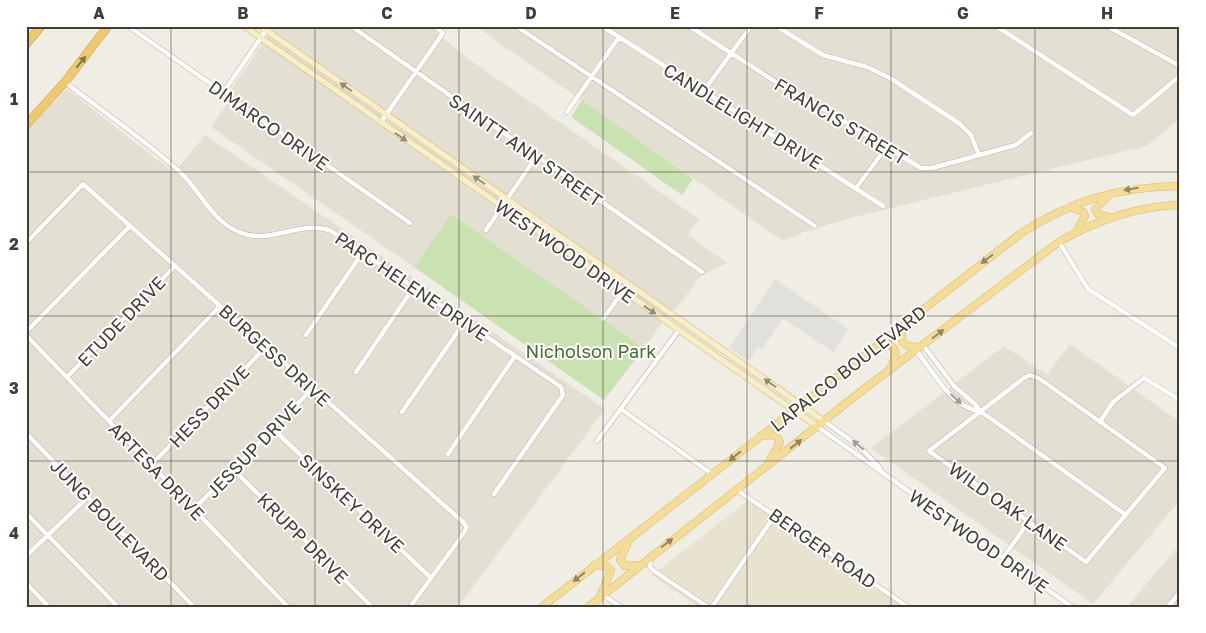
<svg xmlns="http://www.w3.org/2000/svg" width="1206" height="633" viewBox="0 0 1206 633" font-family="'Golos Text',sans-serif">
  <rect width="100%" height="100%" fill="#f0ede5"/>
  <path fill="#e4dfd3" d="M275,26H429L467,58L699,219L688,235L727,263L701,276L675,310L672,309L644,348L451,214L414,267L211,127L234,94L230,91Z
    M475,26H1180V119L1146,146L854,217L804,232L783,241Z
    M67,89L174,173L205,135L605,409L458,607H26V131Z
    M1070,344L1180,422V500L1093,604L871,448L1004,346L1047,375Z
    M1180,544V607H1127Z"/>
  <path fill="#e8e2d0" d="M750,499L911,607H698L652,575Z"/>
  <path fill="#cae1b1" d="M582,100L693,179L682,195L571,117Z
    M451,214L644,348L604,400L414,267Z"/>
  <path fill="#e1e0dc" d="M775,279L848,329L833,352L783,318L761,350L758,348L749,361L729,348Z"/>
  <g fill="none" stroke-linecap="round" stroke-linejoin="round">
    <g stroke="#bbb5a8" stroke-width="5.5">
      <path id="street" d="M128,26L410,223
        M351,26L702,272
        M516,26L815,226
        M602,26L883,206
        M689,26L799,97L829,112L921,168H932L1016,145L1031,133
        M776,26L823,55L867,67L890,78L960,124L971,135L979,155
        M996,26L1133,115L1180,76
        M1107,26L1180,66
        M65,82C103,112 146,140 181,173C201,192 213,222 239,232C271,246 299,219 331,231L561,387L563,395L494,494
        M703,92L751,26
        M223,93L269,26
        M567,112L619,37
        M381,122L443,33L434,26
        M856,188L886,148
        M486,230L536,157
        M1059,242L1088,289L1180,348
        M26,243L83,184L463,522L467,527L463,534L410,607
        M603,319L628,284
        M26,332L130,226
        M26,335L288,607
        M306,335L363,252
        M923,345L954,386L976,405L980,411L1126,515
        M916,350C932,370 952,409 980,411
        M356,372L414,287
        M1030,375L1040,379L1165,468L1086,562L929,451L1024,378Z
        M67,377L175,266
        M621,409L712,474
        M402,412L465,321
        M109,421L220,306
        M824,421L859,446L880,468
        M1100,422L1113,402L1144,378L1180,400
        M818,427L1072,607
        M273,429L431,578
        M26,433L194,607
        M597,441L679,330
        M448,454L515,356
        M151,465L266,347
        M233,469L372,607
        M737,490L908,607
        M194,509L313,388
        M26,513L118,607
        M26,556L88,497
        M649,558L650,567L654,571L708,607
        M1003,558L1029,521
        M26,583L49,607
        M603,595L621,607
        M712,607L775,515
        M1168,607L1180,592"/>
    </g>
    <g stroke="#cfc29b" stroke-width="7">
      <path id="secondary" d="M244,26L818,427
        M260,26L824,421"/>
    </g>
    <g stroke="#d7ba6c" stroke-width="8">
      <path id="primary" d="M1110,194L1095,209L1098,214L1111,218
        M1070,207L1083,212L1085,216L1076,232
        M906,324L902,331V341L906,345L919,348
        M879,343C900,346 898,353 890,369
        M761,436L771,435L777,437L780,442L769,462
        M630,538L620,560L625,566L637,565
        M594,565L608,567L611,570L601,594
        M542,607L1020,234C1072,200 1118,187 1180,186
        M588,607L859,393L1060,241C1096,221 1137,206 1180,205"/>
    </g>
    <g stroke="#cd9e42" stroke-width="9">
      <path id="highway" d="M26,44L41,26
        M26,125L65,82L108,26"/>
    </g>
    <use href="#street" stroke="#fff" stroke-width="4.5"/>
    <use href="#secondary" stroke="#f9eec6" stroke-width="5.5"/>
    <use href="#primary" stroke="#f4dd9a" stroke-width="7"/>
    <use href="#highway" stroke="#efc971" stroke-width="8"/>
  </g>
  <defs><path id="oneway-solid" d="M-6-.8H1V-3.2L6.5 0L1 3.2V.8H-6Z" transform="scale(1.25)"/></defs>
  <use fill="#87754d" href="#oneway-solid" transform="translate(81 62) rotate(-51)"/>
  <g fill="#948d76">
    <use href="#oneway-solid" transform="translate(346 87) rotate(-145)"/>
    <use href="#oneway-solid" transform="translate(401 137) rotate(35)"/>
    <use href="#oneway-solid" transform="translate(479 180) rotate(-145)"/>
    <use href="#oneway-solid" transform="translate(650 310) rotate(34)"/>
    <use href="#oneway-solid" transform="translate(770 383) rotate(-145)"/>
  </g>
  <g fill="#928562">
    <use href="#oneway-solid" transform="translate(1131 189) rotate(171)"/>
    <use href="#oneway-solid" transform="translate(987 259) rotate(143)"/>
    <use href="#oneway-solid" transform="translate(938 334) rotate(-37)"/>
    <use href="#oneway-solid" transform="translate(796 444) rotate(-38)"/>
    <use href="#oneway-solid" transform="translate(735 456) rotate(142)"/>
    <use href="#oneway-solid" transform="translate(667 543) rotate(-37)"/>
    <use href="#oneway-solid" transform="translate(579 577) rotate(142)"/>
  </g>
  <g fill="#a09e9a">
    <use href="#oneway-solid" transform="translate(956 399) rotate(42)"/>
    <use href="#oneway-solid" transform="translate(858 445) rotate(-140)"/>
  </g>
  <path fill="none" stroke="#423d35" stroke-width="1" stroke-opacity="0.55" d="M171,26V607M315,26V607M459,26V607M603,26V607M747,26V607M891,26V607M1035,26V607M26,172H1180M26,316H1180M26,461H1180"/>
  <g text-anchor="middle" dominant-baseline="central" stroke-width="4" stroke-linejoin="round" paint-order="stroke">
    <g font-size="18" fill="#423d35" stroke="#fff">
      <text transform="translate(743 116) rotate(32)">CANDLELIGHT DRIVE</text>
      <text transform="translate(841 121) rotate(31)">FRANCIS STREET</text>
      <text transform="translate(269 125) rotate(35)">DIMARCO DRIVE</text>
      <text transform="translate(526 150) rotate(35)">SAINTT ANN STREET</text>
      <text transform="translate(565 251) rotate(35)">WESTWOOD DRIVE</text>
      <text transform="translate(412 286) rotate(34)">PARC HELENE DRIVE</text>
      <text transform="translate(121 321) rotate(-46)">ETUDE DRIVE</text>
      <text transform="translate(275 355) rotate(42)">BURGESS DRIVE</text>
      <text transform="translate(848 368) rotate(-38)">LAPALCO BOULEVARD</text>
      <text transform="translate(209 406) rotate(-46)">HESS DRIVE</text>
      <text transform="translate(253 449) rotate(-46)">JESSUP DRIVE</text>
      <text transform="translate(157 471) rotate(46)">ARTESA DRIVE</text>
      <text transform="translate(352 503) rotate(43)">SINSKEY DRIVE</text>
      <text transform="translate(1008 506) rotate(35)">WILD OAK LANE</text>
      <text transform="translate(110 520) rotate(46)">JUNG BOULEVARD</text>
      <text transform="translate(303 538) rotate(45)">KRUPP DRIVE</text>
      <text transform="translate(979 541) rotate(35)">WESTWOOD DRIVE</text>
      <text transform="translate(823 548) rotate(35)">BERGER ROAD</text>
    </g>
    <g font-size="18" fill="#446d2f" stroke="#fff">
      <text x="591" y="351">Nicholson Park</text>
    </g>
  </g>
  <rect width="1206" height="633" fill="none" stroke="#ffffff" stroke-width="55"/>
  <rect x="28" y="28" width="1150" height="578" fill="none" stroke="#423d35" stroke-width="2"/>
  <g font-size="16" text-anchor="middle" font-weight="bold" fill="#423d35">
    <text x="99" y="19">A</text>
    <text x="243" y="19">B</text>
    <text x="387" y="19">C</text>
    <text x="531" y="19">D</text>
    <text x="675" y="19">E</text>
    <text x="819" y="19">F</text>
    <text x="963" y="19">G</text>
    <text x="1107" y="19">H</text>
    <text x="14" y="105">1</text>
    <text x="14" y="250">2</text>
    <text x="14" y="394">3</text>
    <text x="14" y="539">4</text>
  </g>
</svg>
